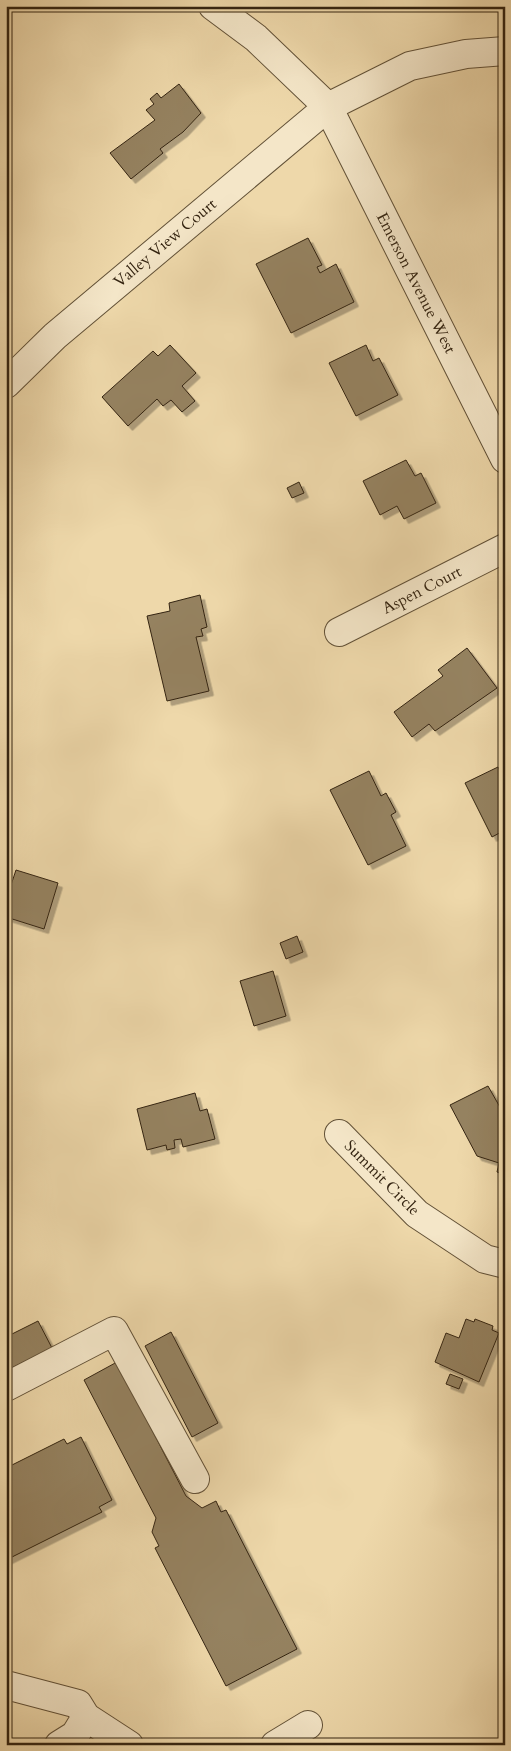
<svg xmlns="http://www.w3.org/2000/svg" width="511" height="1751" viewBox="0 0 511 1751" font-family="Cardo,serif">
  <defs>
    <filter id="shadow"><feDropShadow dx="4.5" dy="4.5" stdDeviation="0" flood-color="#0004"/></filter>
  </defs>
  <rect width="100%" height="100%" fill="#eed8aa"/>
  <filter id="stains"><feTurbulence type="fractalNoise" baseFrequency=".004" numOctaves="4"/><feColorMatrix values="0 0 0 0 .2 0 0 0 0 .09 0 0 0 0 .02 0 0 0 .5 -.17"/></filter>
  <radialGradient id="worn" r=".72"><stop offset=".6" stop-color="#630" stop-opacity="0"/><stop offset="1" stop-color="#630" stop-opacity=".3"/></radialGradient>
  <path fill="#958261" stroke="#342411" filter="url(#shadow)" d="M179,84L201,113L183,132L160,149L163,153L131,179L110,153L155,120L146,110L154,104L150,99L157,93L161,98Z
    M308,238L322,265L317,267L320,273L336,264L354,302L291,333L256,264Z
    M170,345L196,373L182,386L195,401L182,412L171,400L163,406L157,399L128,426L102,397L153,351L158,356Z
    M366,345L373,361L379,358L398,395L356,416L329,363Z
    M406,460L415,476L421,473L436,503L404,519L397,506L380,515L363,481Z
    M299,482L304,493L292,498L287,488Z
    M200,595L207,627L201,629L203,636L196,637L209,691L167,701L147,616L170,611L169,603Z
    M467,648L497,688L435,731L429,724L412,737L394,712L443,676L438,670Z
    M498,767L505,781V830L492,837L465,783Z
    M369,771L381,796L386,793L396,812L391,815L406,846L368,865L330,790Z
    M16,870L58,883L44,929L6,917V890L9,891Z
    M297,936L303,952L286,959L280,943Z
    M273,971L286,1016L254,1026L240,981Z
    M488,1086L505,1116V1175L497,1172L499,1163L477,1156L450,1105Z
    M195,1093L200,1111L207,1109L215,1139L183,1147L181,1139L174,1140L175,1148L167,1150L166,1145L147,1150L137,1109Z
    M466,1319L474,1322L475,1319L493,1326L492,1330L499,1333L479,1382L435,1362L446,1333L459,1338Z
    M38,1321L52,1348L6,1371V1337Z
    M171,1332L218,1423L192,1437L145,1346Z
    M117,1362L186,1496L202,1508L216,1501L221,1512L226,1510L297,1649L226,1686L155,1548L159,1546L152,1532L156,1518L84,1380Z
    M450,1374L463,1379L459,1389L446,1384Z
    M81,1437L112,1500L99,1507L102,1512L6,1560V1468L64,1439L67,1444Z"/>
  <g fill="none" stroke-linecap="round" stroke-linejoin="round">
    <g stroke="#625137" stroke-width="30">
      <path id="minor" d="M213,6L256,38L328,107L505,459
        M6,384L55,336L328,107L410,66L466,54L505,51
        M339,632L505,548
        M339,1134L417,1214L485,1259L505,1264
        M6,1387L114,1331L195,1479
        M6,1685L78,1704L86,1717L75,1735L59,1745
        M86,1717L129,1745
        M275,1745L308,1725"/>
    </g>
    <use href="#minor" stroke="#f4e6c8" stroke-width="28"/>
  </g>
  <g text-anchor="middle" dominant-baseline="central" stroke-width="4" stroke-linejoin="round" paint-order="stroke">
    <g font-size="16" fill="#342411" stroke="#f4e6c8">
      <text transform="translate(165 243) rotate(-40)">Valley View Court</text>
      <text transform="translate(416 283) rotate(63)">Emerson Avenue West</text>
      <text transform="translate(422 590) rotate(-27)">Aspen Court</text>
      <text transform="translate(382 1178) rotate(45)">Summit Circle</text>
    </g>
  </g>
  <rect width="511" height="1751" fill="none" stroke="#eed8aa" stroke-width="25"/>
  <rect x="8" y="8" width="496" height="1736" fill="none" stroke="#342411" stroke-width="2.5"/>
  <rect x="12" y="12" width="486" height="1726" fill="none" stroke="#342411"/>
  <rect width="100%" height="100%" filter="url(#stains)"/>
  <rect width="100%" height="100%" fill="url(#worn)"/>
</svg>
